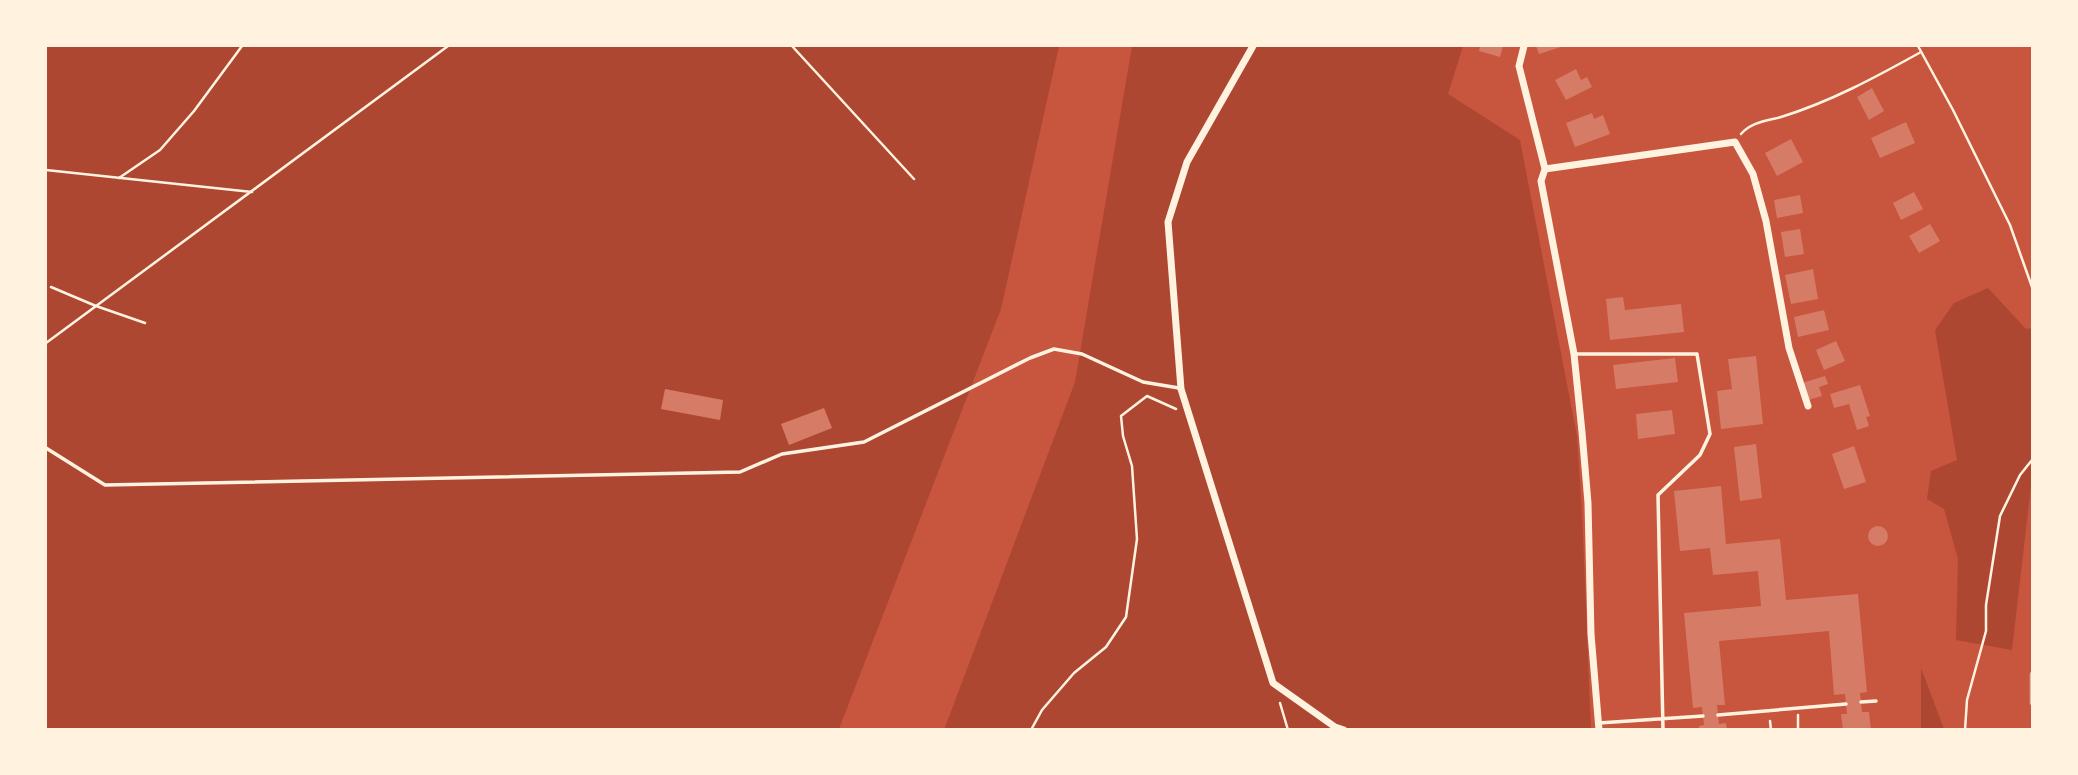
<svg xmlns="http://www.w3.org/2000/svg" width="2078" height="775" viewBox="0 0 2078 775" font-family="'Sofia Sans Condensed',sans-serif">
  <rect width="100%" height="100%" fill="#c8553d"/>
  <path fill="#ae4732" d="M46,46H1059L1001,309L839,729H46Z
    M1132,46H1463L1448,94L1520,140L1577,436L1582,513L1591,729L944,730L1075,382Z
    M1988,288L2026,329L2032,328V477L2012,650L1956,640L1958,559L1944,509L1927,499L1931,471L1957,460L1935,330L1954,303Z
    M1921,668L1944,729H1921Z"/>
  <path fill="#d67c66" d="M1480,46H1503L1500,57L1479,51Z
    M1536,46H1564L1539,54Z
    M1576,69L1581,80L1587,77L1592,87L1566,100L1555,80Z
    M1872,88L1884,111L1869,120L1857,97Z
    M1592,113L1594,119L1603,115L1610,134L1575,147L1566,123Z
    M1906,122L1915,143L1880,158L1871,138Z
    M1791,139L1803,162L1777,176L1765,153Z
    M1914,192L1923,209L1901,220L1893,203Z
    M1800,195L1803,213L1777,218L1774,200Z
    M1930,224L1940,241L1919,253L1909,236Z
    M1800,229L1804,254L1785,257L1781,232Z
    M1813,269L1818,299L1791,304L1785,275Z
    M1623,297L1625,310L1681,304L1684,332L1610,340L1606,299Z
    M1824,310L1829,330L1798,337L1794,317Z
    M1836,341L1845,361L1824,370L1816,350Z
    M1756,356L1763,424L1721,429L1717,391L1732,389L1728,359Z
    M1675,358L1678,382L1616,389L1613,365Z
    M1825,376L1828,384L1819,387L1822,396L1808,400L1802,383Z
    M1860,385L1870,416L1866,417L1869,426L1857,430L1849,404L1834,408L1830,394Z
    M665,389L723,400L720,420L661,409Z
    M824,408L832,428L789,445L781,424Z
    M1672,410L1675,434L1638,439L1636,414Z
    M1756,444L1762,498L1740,501L1734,447Z
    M1854,446L1866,482L1844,489L1832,454Z
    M1721,486L1726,544L1780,539L1786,600L1858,594L1867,692L1860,693L1862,712H1869L1871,730H1843L1841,714H1847L1845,694L1834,695L1829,631L1719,641L1725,705H1717L1719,724L1726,723L1727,730H1699V726L1704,725L1702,707L1693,708L1684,613L1761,606L1758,571L1713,575L1710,548L1680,551L1674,491Z
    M1868 536a10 10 0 1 1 20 0a10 10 0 1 1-20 0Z"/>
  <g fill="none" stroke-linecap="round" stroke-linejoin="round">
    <path stroke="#fff3e0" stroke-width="2.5" d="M792,46L914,179
      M1918,46L1953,110L2010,225L2032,287
      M1741,134C1751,122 1767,121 1781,117C1830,102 1876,77 1921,52
      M46,170L252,192
      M119,178L160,150L194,111L242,46
      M51,287L96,306L145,323
      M46,343L448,46
      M1280,703L1288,730
      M1798,715V730
      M1770,721L1771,730
      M1031,730L1042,710L1074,673L1106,647L1126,617L1137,539L1132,466L1123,436L1121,416L1147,396L1176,409
      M1965,730L1967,700L1986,631V605L2000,516L2020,475L2032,460"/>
    <path stroke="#fff3e0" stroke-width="3.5" d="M1575,354H1697L1710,434L1700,455L1658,495L1663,730
      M46,448L105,485L740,472L782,454L864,442L1030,358L1054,349L1082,354L1143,382L1179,388
      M1861,702L1876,701
      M1718,715L1846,704
      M1599,723L1703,716"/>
    <path stroke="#fff3e0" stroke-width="7" d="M1253,46L1187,162L1168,222L1181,389L1273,683L1335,727L1344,730
      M1524,46L1519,66L1545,169
      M1599,730L1591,634L1588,503L1582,432L1574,354L1541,181L1545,169L1735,142L1753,174L1766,221L1789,348L1808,406"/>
    <path stroke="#e9b49f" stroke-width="4.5" d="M2032,674V703"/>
  </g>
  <rect width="2078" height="775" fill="none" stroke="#fff3e0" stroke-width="94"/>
</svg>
